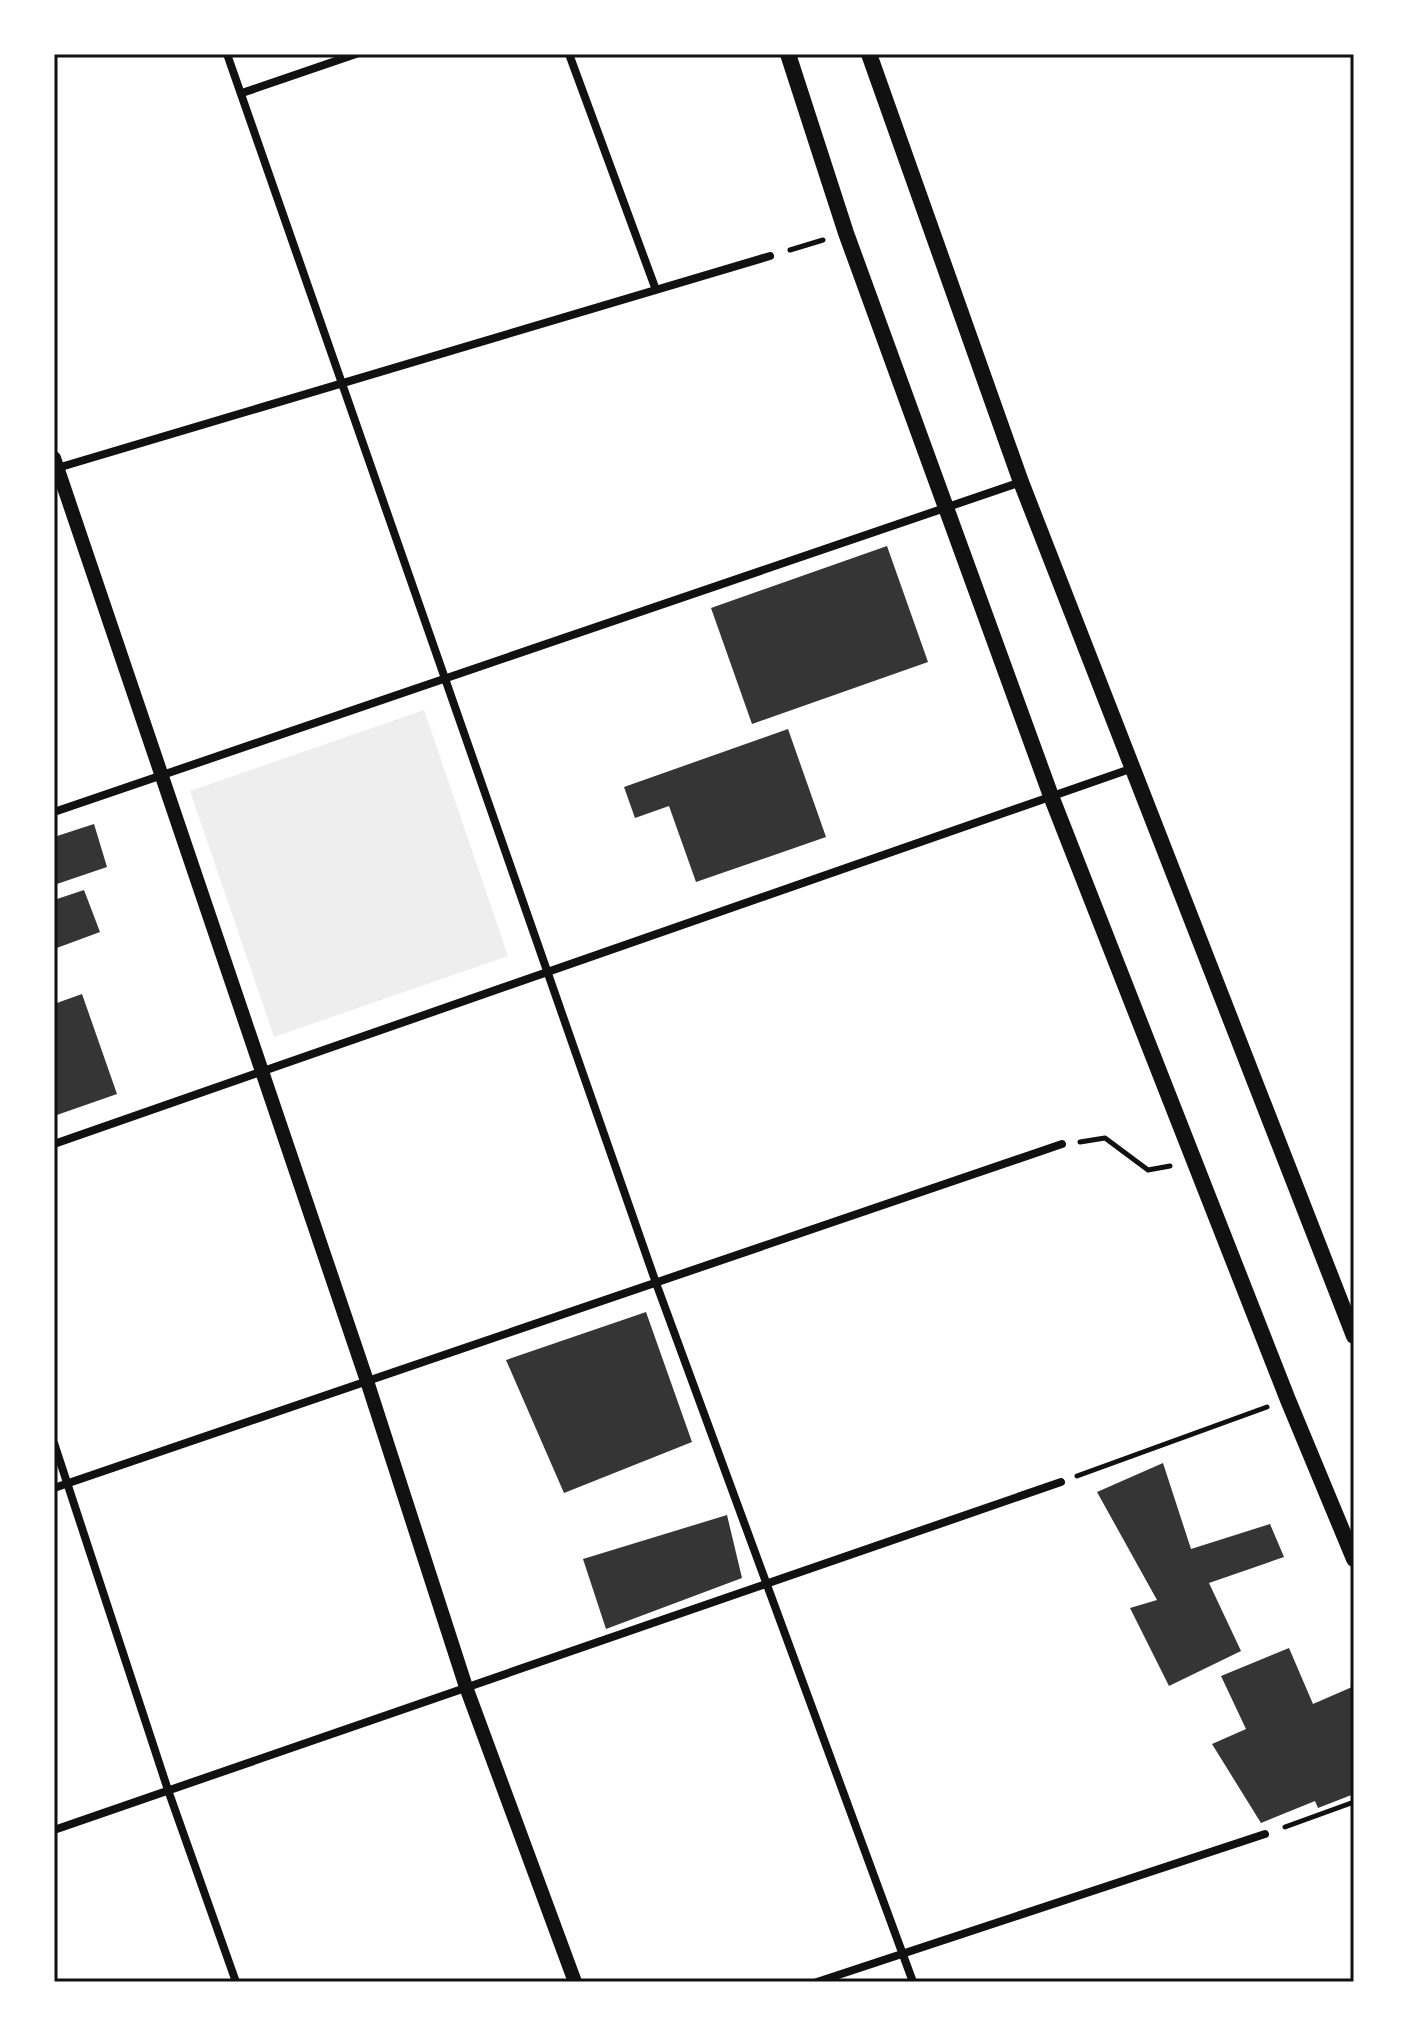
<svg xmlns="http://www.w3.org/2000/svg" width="1408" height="2036" viewBox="0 0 1408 2036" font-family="Merriweather,serif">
  <rect width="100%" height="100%" fill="#fff"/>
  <path fill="#eee" d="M424,710L508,956L274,1037L190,791Z"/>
  <path fill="#353535" d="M887,546L928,662L752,724L711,608Z
    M788,729L826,837L696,882L669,806L635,818L624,787Z
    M94,824L107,867L54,885V837Z
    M84,890L100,932L54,949V900Z
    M82,994L117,1094L54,1116V1004Z
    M646,1312L692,1442L564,1493L506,1360Z
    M1163,1463L1191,1549L1270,1524L1284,1557L1209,1583L1241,1651L1169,1686L1130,1608L1157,1600L1097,1492Z
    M727,1515L742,1578L606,1629L583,1559Z
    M1289,1648L1313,1704L1352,1687L1354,1694V1794L1318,1808L1315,1801L1261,1823L1212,1744L1246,1729L1221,1676Z"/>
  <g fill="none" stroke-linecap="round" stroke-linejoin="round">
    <path stroke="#111" stroke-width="5" d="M790,250L823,240
      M1080,1142L1105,1138L1148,1170L1170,1166
      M1077,1476L1267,1407
      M1285,1827L1354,1802"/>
    <path stroke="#111" stroke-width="8" d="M227,54L656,1283L913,1982
      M569,54L656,290
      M242,93L356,54
      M54,469L770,256
      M54,812L1021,482
      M54,1144L1133,768
      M54,1443L168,1790L236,1982
      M54,1488L1062,1144
      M54,1830L1061,1482
      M817,1982L1265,1834"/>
    <path stroke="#111" stroke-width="14" d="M54,458L367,1381L466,1687L575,1982"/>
    <path stroke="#111" stroke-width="16" d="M788,54L846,233L1051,796L1288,1400L1354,1559
      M869,54L1021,482L1354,1336"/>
  </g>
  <rect width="1408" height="2036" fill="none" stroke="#ffffff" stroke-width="112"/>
  <rect x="56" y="56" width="1296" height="1924" fill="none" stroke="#111" stroke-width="3"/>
</svg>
